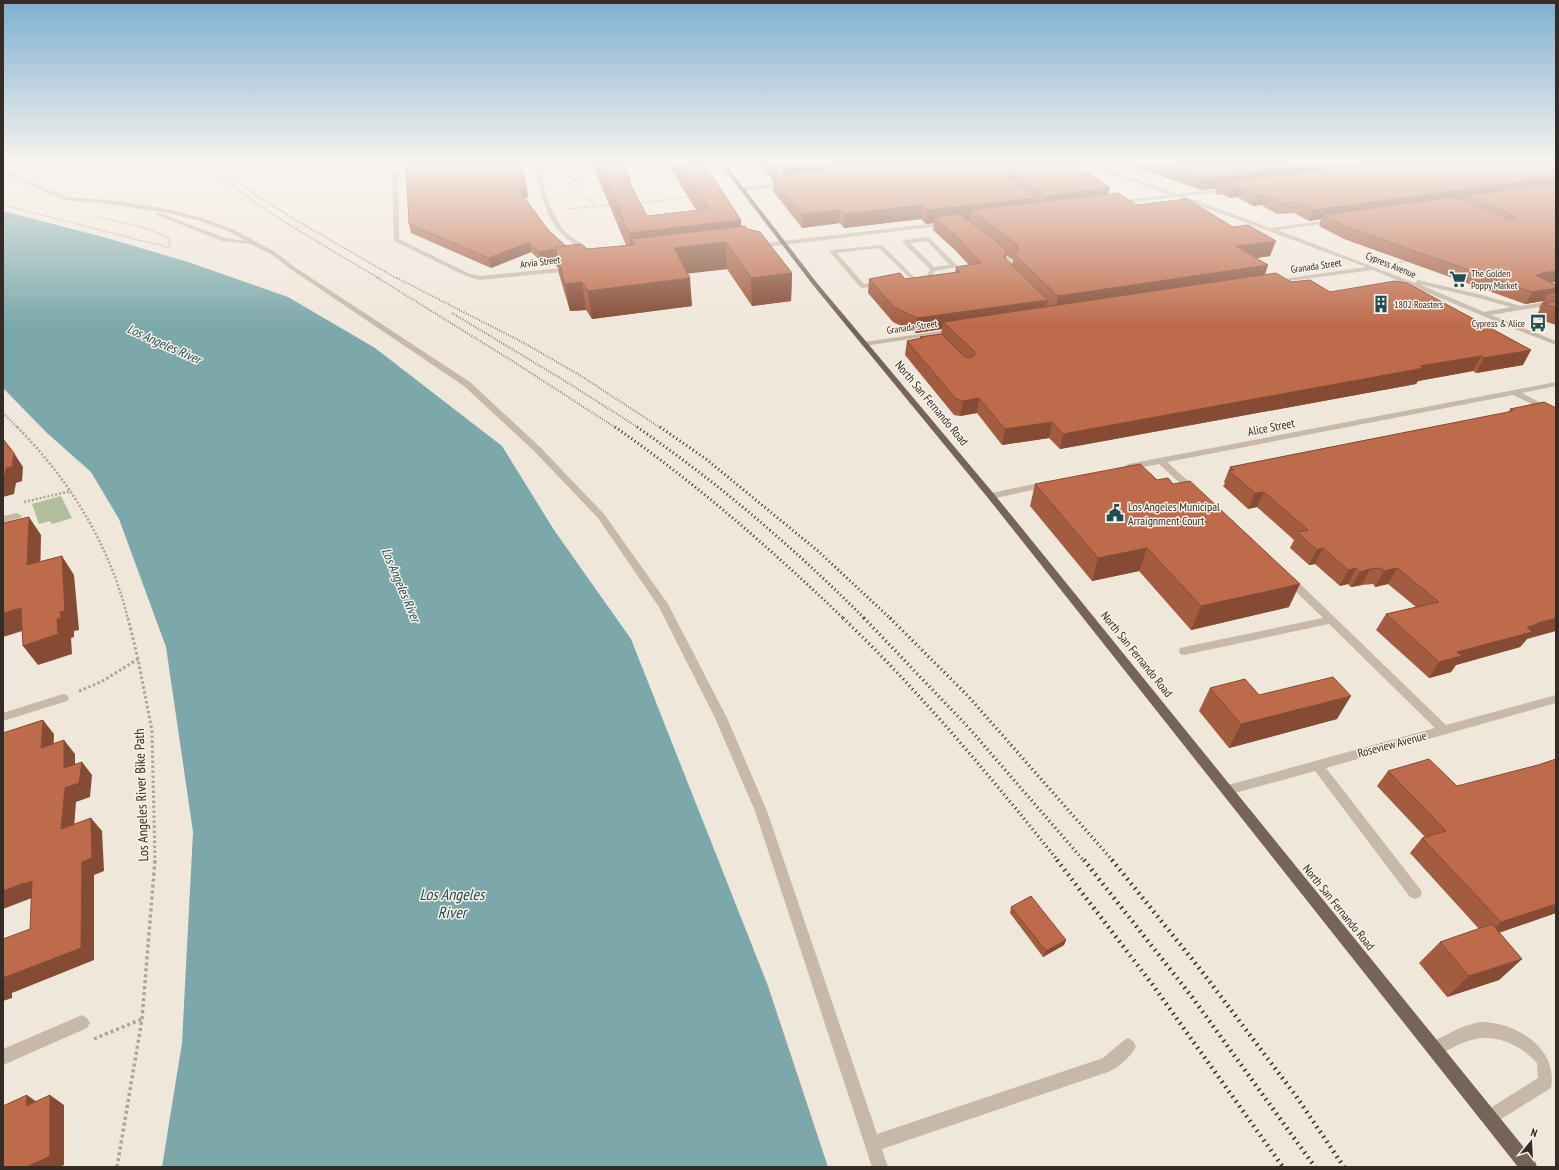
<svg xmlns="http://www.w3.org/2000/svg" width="1559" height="1170" viewBox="0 0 1559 1170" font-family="'PT Sans Narrow',sans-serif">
  <rect width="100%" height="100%" fill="#f0e7db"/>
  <path fill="#b1be9c" d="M61,496L72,518L52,524L50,521L39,524L32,504Z"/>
  <path fill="#7ca8ab" d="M3,211L107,238L188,262L288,297L375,348L502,446L554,530L631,639L768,986L828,1167H162L182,1043L193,832L166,647L119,519L91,472L47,433L3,388Z"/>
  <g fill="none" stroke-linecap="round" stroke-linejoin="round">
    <path stroke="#b3a292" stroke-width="1.5" stroke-dasharray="1 1" stroke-linecap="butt" d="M551,163L571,168L572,170L568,175L581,183V186L576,190V193L588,198L596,205
      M638,203L690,197
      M3,205L170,248L169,238L146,228L99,217
      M566,209L611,205
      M1398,262L1409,261"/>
    <path stroke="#b3a292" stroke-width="2" stroke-dasharray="1.5 1.5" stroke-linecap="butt" d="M3,413L18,428"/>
    <path stroke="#b3a292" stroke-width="2.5" stroke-dasharray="2 2" stroke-linecap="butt" d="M17,427C70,480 110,546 128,619
      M24,502L71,491"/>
    <path stroke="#b3a292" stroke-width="3" stroke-dasharray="2.5 2.5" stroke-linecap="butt" d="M128,618L138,659L152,731L155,861
      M79,691L101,682L138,659"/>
    <path stroke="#b3a292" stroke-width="3.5" stroke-dasharray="3 3" stroke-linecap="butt" d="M94,1039L142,1019
      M117,1167L142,1019L155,860"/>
    <path fill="#c7b8a8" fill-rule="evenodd" d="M533,161H538C544,184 549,213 565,231C573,240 585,244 592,253L591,254H587C580,247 570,243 563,235C544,217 539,186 533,161Z
      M1078,161H1086L1099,166L1130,161H1144L1105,168L1177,194L1230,188V190L1228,191L1184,196L1271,228L1335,219V221L1333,222L1278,230L1415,283L1418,280L1482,295L1521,306L1556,300V304L1491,315L1556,341V345L1507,326L1373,270L1274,283V281L1276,280L1366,267L1176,197L1117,204L1116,203L1119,201L1169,195ZM1419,284L1478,298L1511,307L1484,312Z
      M419,168L422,170L421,171L398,173L399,239L470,274L480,276L571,267L574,269L571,271L480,280L466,276L394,241L392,172Z
      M795,169L797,170V172L779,174L785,183L789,184L786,186L742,191L739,189L742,187L780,183L774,172Z
      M3,170L67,197L110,200L167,209L205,219L234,230L275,252L293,266L470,382L540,447L604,514L668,604L727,718L767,811L877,1134L1103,1058L1123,1041L1128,1038L1133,1041L1136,1046C1132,1056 1118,1068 1108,1072L882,1149L888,1167H872L755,811L715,718L659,607L598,518L534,451L464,386L289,268L271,254L251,244L222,241L155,214L160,213L225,238L246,241L230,232L201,221L167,213L110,204L64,200L3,174Z
      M946,222L949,224L948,225L757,248L754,246L757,244Z
      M928,237L957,265V267L935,271L931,278L913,281L879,248L837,253L864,284L883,281L886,283L883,285L862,288L860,287L830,252L833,250L882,245L915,278L927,275L930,269L902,242L905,240ZM927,241L950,265L934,267L910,243Z
      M993,250C1000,249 1011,258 1014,264L1009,270L1013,274L1012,275H1008L1003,270L1007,263L993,252Z
      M954,329L956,330V332L864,346L860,344L864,342Z
      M1556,382V386L1522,393L1556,411V416L1513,395L1167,462L1197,489L1198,491L1194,494L1191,493L1159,464L1128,470L1124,467L1128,464Z
      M1048,481L1052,484L1051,486L991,499L987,496L991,493Z
      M17,513L22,516L20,518L3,522V516Z
      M1289,576L1293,577L1446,725L1556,695V703L1326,768L1420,889L1422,893L1420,897L1415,899L1410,897L1315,771L1228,795L1224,794L1222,790L1224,786L1228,785L1435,728L1329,624L1184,655L1180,654L1179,651L1180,648L1184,647L1323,618L1285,581L1284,579L1285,577Z
      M63,694L67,695L69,698L67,701L3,721V713Z
      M82,1015L87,1018L90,1023L87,1028L3,1065V1049Z
      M1480,1022C1513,1021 1559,1047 1551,1088L1490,1126L1484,1124L1482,1118L1484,1112L1538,1078L1537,1063C1520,1044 1493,1032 1468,1041C1456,1045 1445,1052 1434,1057L1429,1054L1426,1049L1429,1044C1445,1035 1461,1026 1480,1022Z"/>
    <path fill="#76645a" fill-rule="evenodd" d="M718,161H723L817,283L994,494L1535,1161L1537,1167H1518L988,498L813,285Z"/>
    <path stroke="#352c28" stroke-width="1.5" stroke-dasharray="0.5 1.5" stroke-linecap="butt" d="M202,161C255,208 319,242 380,279
      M213,161L248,190L299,222L398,279"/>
    <path stroke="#352c28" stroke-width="2" stroke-dasharray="0.5 2" stroke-linecap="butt" d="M378,278L514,362L616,428
      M397,278L524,343L578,374L661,428
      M452,313L565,381L639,428"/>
    <path stroke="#352c28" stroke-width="3" stroke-dasharray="1 3" stroke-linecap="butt" d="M615,427C697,484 772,550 844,619
      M637,427C720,484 794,548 865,619
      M660,427L706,459L818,551L891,619"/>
    <path stroke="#352c28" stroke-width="3.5" stroke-dasharray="1 3.5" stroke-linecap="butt" d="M843,618C921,693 991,777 1058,861
      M864,618L968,727L1084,861
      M890,618L968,696L1113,861"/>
    <path stroke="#352c28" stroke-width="4.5" stroke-dasharray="1.5 4.5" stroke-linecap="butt" d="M1057,860L1152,984L1283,1167
      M1084,860L1192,997L1315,1167
      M1112,860L1200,969L1296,1096L1344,1167"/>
  </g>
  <path fill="#a35c40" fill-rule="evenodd" d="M403,161L526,187L528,197L524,198L549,231L566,246L587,249L626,245L591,161H639L622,163L630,177V184L647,216L696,210L666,161H702L741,226L747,229L792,273L791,301L752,306L727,269L688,273L692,306L592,319L586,310L570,311L559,274L558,267H557L555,258L541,261L531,252L491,268L411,233L409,224L406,165L404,166Z
    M757,161H1076L1075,165L1110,188L1108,194L1270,256L1256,258L1268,265L1265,275L1291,282L1330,292L1523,365L1476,373L1473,371L1418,381L1416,384L1060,449L1049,438L1002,445L977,413L960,416L954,415L905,355L907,341L920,339V337L941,334L942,329L916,333L893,322L868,293L869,279H905L955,272L956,267L969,265L955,250L933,230L934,223L926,224L921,219L844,228L840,223L802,228L773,191V180ZM778,170H782V175H779V177H778ZM1006,255L1013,260L1012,265L1006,259Z
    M1129,161H1556L1551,282L1556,285V325L1535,318L1540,309L1539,308L1543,301L1525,304L1344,239L1319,226L1321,219L1309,221L1294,213L1277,214L1261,205L1253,206L1237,197L1229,198L1224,195L1215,194L1217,188L1201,190L1128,165Z
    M1544,402L1527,639L1520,647L1456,665L1451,672L1429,678L1376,630L1386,614L1416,607L1388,584L1375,587L1373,584L1362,585L1351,587L1348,584L1340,586L1315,564L1309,565L1290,548L1294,540L1257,507L1248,509L1223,486L1225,483L1224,482L1230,467L1509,412L1510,409Z
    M1035,484L1289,607L1191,630L1139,571L1092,581L1030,506Z
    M1210,688L1259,695L1337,719L1229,748L1199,711Z
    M1388,771L1556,913L1499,932L1522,959L1499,980L1447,997L1419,963L1440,942L1479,929L1410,853L1422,838L1425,837L1377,786Z
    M1011,907L1066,940L1064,945L1043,957L1010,913Z"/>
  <path fill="#854b34" d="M403,161H470L404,166Z
    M613,161H639L613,164Z
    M773,161H817L825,163V176L786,180V168L782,163V170H778V182L774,180V170Z
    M1344,161H1421L1227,184H1218L1217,188L1201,190L1204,179Z
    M1010,172L1008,184L1004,187L1006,174Z
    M630,177L632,202L627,178Z
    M1556,177V187L1468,195L1466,200L1330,218L1323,215L1321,219L1309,221L1314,210Z
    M523,178H525L526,187Z
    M1233,187H1240L1237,197L1229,198Z
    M527,188L528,197L520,198L518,189Z
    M1110,188L1107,201L1043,209L1046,196Z
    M1265,194L1261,205L1253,206L1257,195Z
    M1035,198L1033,211L971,210L970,219L940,222L934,217V223L926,224L928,210Z
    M922,205L921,219L844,228V214Z
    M840,210V223L802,228V214Z
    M741,220L742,246L726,242L727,269L676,275L635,245L632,239L634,259H632L629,233Z
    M1276,241L1270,256L1231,262L1236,246Z
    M529,242L531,252L491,268L489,258Z
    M553,249L555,258L541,261L539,252Z
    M1007,250L1005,263L1004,257Z
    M556,257L558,267H557L556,258Z
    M1268,265L1262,281L1055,312L1058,296Z
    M1556,271V282L1536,285L1535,275L1541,273Z
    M792,273L791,301L752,306L751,278Z
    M690,278L692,306L592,319L588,291Z
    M582,282L586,310L570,311L565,284Z
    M1556,288V294H1547L1543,301L1525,304L1532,292Z
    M1048,300L1045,314L943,322L942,329L916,333L917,318Z
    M1531,350L1523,365L1476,373L1484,358Z
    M1481,356L1473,371L1418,381L1416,384L1060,449L1063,434L1420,366Z
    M979,398L977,413L960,416L963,401Z
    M1052,422L1049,438L1002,445L1005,429Z
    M14,453L23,467L22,481L16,483L14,494L3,497V480L6,468Z
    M1264,492L1257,507L1248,509L1255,493Z
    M29,517L41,535L40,584L27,565Z
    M1147,548L1139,571L1092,581L1098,558Z
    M1323,548L1315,564L1309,565L1317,550Z
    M62,556L74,575L79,630L74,631V637L71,638L72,654L38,665L23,646L60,612Z
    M1356,568L1348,584L1340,586L1348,570Z
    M1397,568L1388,584L1375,587L1384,571Z
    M1370,569L1362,585L1351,587L1360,572Z
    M1300,584L1289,607L1191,630L1201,606Z
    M21,608L35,627L3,637V613Z
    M1556,618V631L1527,639L1520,647L1456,665L1451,672L1429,678L1439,662L1457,652L1537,623Z
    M1351,696L1337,719L1229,748L1241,724Z
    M43,720L54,734L53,762L41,748Z
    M64,740L75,754V781L64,768Z
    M82,762L92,775L90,797L76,802L73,842L61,829L65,788Z
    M91,818L102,831L104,871L94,875V960L12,993V998L3,1001V978L82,862Z
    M32,881L37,896L3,909V891L24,883Z
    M1556,904V913L1487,937L1501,922Z
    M1066,940L1064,945L1043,957L1046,951Z
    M1522,959L1499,980L1447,997L1469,976Z
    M27,1095L41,1105L26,1106Z
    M50,1095L64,1105V1165L60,1167H27Z"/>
  <path fill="#be6b4b" stroke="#854b34" d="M440,161H519L525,178H523L527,188L518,189L549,231L566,246L555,247L556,257V258L553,249L539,252L529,242L489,258L409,224L406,165Z
    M598,161H621L630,177L627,178L647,216L709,209L679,161H702L741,220L629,233Z
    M767,161H773L778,169L774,170Z
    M794,161H1076L1072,163L1110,188L1046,196L1010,172L1006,174V176L1035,198L928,210L922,205L844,214L840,210L802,214L773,178L781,177L779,175L828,169V164L825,163L786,168L782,163Z
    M1149,161H1344L1204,179Z
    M1389,161H1556V177L1314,210L1298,202L1281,203L1265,194L1257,195L1240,187H1233L1227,184H1218Z
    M1556,184V271L1541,273L1542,274L1535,275L1556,285V288L1532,292L1349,228L1323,215L1454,197L1512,220L1515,217L1513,215L1468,195Z
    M1118,193L1137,205L1187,199L1233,227L1248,225L1276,241L1236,246L1268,265L1058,296L1014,254L1018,249L1016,244L971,210Z
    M960,214L1007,250L1004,257L1048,300L917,318L894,307L869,279L900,273L905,279L960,272L956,267L981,263L957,237L934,217Z
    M745,226L747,229L760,232L792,273L751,278L726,242L674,248L690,278L588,291L582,282L565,284L555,247L581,244L587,249L635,245L632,239Z
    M1276,273L1291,282L1310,280L1330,292L1395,281L1407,283L1531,350L1484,358L1481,356L1420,366L1424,368L1063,434L1052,422L1005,429L979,398L963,401L956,399L907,341L922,338L920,337L942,334L965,357L969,358L975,355L974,351L943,322Z
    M1556,293V298L1547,294Z
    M1556,301V308L1543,304Z
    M1544,402L1556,408V618L1537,623L1538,624L1527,627L1532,632L1457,652L1462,656L1439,662L1386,614L1439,602L1397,568L1384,571L1381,568L1370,569L1360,572L1356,568L1348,570L1323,548L1317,550L1297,532L1308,530L1264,492L1255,493L1229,471L1234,470L1230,467L1513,411L1510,409Z
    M3,439L14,453L12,467L6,468L4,480H3Z
    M1140,464L1157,480L1168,478L1173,484L1190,481L1300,584L1201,606L1147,548L1098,558L1035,484Z
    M29,517L27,565L62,556L65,611L60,612L61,618L57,619L58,634L23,646L21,608L3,613V523Z
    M1333,677L1351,696L1241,724L1210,688L1245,679L1259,695Z
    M43,720L41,748L64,740V768L82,762L79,783L65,788L61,829L91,818L92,858L82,862L81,948L3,978V939L30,929L32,881L24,884V883L3,891V733Z
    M1429,759L1457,786L1538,765L1556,759V904L1501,922L1422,838L1446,831L1388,771Z
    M1031,896L1066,940L1046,951L1011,907Z
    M1492,924L1522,959L1469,976L1440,942Z
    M27,1095L26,1106L50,1095V1156L27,1167H3V1106Z"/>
  <linearGradient id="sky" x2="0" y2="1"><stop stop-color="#7dafd0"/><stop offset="0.5" stop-color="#f8f4ef"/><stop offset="1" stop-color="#f8f4ef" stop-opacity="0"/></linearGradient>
  <rect width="1559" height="325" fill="url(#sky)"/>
  <defs>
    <g id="supermarket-bare" transform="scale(1.38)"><path d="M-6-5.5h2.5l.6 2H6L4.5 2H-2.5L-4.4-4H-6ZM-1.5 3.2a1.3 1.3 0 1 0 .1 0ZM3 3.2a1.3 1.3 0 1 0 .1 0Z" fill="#204e53" stroke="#f8f1e7" stroke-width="2.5" paint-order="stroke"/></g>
    <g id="building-bare" transform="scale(1.38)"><path d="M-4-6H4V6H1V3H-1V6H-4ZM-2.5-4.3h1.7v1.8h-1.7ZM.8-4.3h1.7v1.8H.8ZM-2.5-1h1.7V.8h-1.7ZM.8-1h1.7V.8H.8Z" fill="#204e53" stroke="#f8f1e7" stroke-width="2.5" paint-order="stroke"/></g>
    <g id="bus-bare" transform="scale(1.38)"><path d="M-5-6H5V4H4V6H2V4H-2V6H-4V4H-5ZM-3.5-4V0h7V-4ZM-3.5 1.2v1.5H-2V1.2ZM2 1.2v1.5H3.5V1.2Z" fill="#204e53" stroke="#f8f1e7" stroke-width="2.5" paint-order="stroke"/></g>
    <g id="civic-bare" transform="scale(1.38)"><path d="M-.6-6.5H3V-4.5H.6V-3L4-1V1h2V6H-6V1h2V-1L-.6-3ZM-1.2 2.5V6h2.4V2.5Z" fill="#204e53" stroke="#f8f1e7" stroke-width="2.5" paint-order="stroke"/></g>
  </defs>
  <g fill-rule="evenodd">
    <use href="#supermarket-bare" x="1458" y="279"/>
    <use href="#building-bare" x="1381" y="304"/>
    <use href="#bus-bare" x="1538" y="323"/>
    <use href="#civic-bare" x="1115" y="513"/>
  </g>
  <g text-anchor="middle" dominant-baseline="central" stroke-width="3" stroke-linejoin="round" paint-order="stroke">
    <g font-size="10" fill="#352c28" stroke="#f8f1e7">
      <text transform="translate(540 262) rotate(-7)">Arvia Street</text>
      <text transform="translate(1391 265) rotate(22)">Cypress Avenue</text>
      <text transform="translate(1316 266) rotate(-8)">Granada Street</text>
      <text transform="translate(912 327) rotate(-8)">Granada Street</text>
    </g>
    <g font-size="10" fill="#352c28" stroke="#f8f1e7" text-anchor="start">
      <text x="1471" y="273">The Golden<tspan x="1471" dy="12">Poppy Market</tspan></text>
      <text x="1394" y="304">1802 Roasters</text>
      <text x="1525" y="323" text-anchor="end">Cypress &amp; Alice</text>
    </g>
    <g font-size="12" fill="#352c28" stroke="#f8f1e7">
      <text transform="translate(932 403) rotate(50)">North San Fernando Road</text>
      <text transform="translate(1271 427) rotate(-11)">Alice Street</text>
      <text transform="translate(1137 654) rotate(51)">North San Fernando Road</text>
      <text transform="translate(1392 744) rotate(-15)">Roseview Avenue</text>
      <text transform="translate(1339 907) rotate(51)">North San Fernando Road</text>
    </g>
    <g font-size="12" fill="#352c28" stroke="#f8f1e7" text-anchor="start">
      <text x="1128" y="506">Los Angeles Municipal<tspan x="1128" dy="14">Arraignment Court</tspan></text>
    </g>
    <g font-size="13" font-style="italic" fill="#204e53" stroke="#f8f1e7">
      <text transform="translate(164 344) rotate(24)">Los Angeles River</text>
      <text transform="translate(401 585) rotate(67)">Los Angeles River</text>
    </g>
    <g font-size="14" fill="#352c28" stroke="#f8f1e7">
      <text transform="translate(141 795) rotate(-92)">Los Angeles River Bike Path</text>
    </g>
    <g font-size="16" font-style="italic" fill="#204e53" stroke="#f8f1e7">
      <text x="452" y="894">Los Angeles<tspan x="452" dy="18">River</tspan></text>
    </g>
  </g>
  <rect width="1559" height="1170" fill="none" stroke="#352c28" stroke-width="8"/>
  <g transform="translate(1531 1142) rotate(18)" stroke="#f8f1e7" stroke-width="3" paint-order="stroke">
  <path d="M0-3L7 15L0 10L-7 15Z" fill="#352c28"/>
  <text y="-6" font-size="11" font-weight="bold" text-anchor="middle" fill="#352c28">N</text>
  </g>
</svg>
